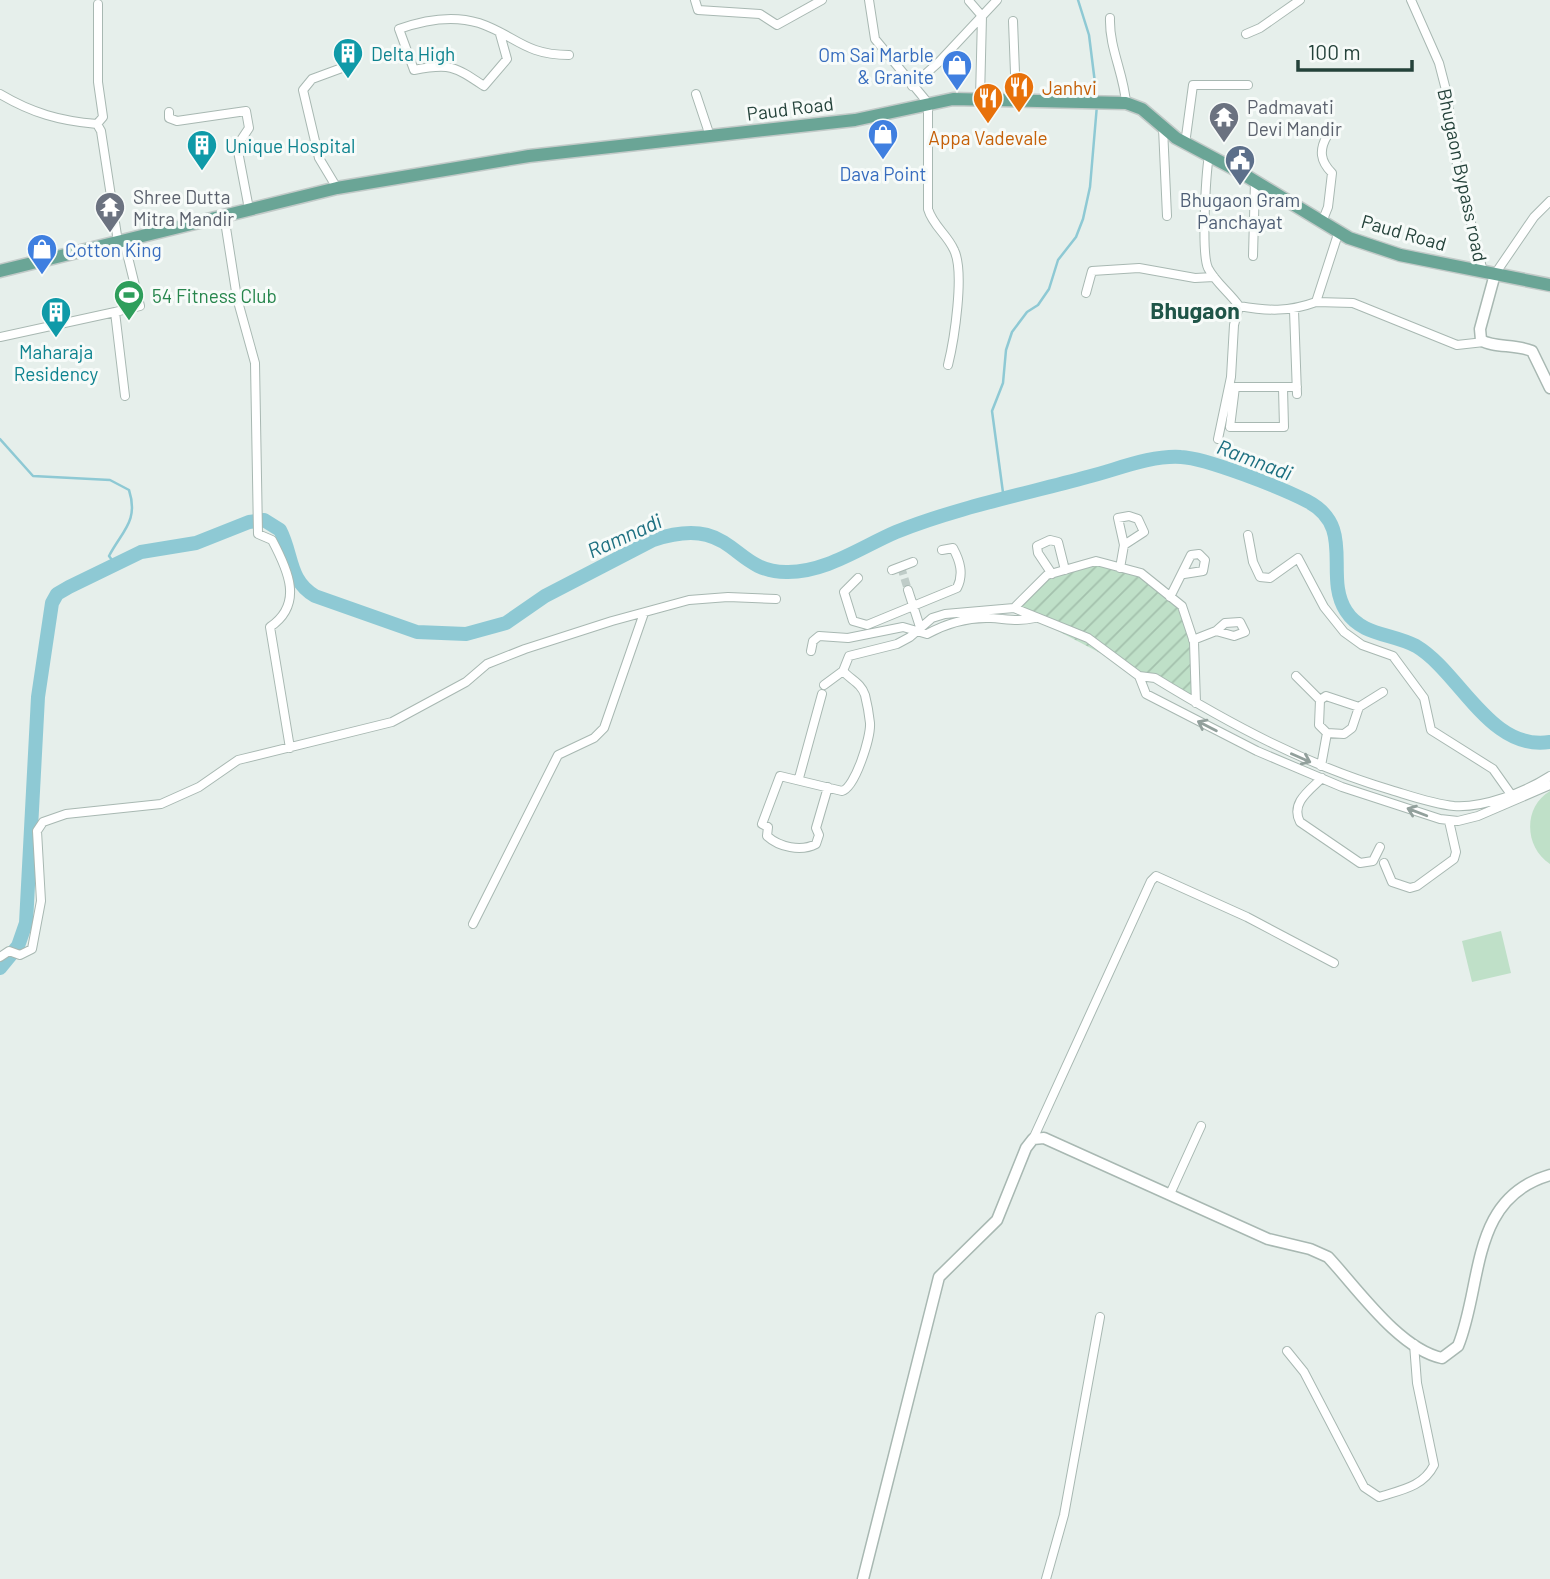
<svg xmlns="http://www.w3.org/2000/svg" width="1550" height="1579" viewBox="0 0 1550 1579" font-family="Barlow,sans-serif">
  <defs>
    <pattern id="garden-furrows" width="10" height="10" patternUnits="userSpaceOnUse" patternTransform="scale(1.75)"><rect width="10" height="10" fill="#bfe0c8"/><path d="M-1 1l2-2M0 10L10 0M9 11l2-2" fill="none" stroke="#a4c1ad"/></pattern>
  </defs>
  <rect width="100%" height="100%" fill="#e6efeb"/>
  <path fill="url(#garden-furrows)" d="M1096,561L1141,573L1182,606L1194,642L1196,703L1014,608L1047,575Z"/>
  <path fill="#bfe0c8" d="M1550,791V864C1524,847 1523,807 1550,791Z
    M1501,931L1511,973L1472,982L1462,941Z"/>
  <g fill="none" stroke-linecap="round" stroke-linejoin="round">
    <path stroke="#8ec9d4" stroke-width="2.5" d="M1078,0L1089,35L1097,99
      M0,439L33,476L110,480L129,490C139,521 122,531 109,556L115,564
      M1004,500L992,411L1003,383L1006,350L1012,332L1027,312L1038,305L1049,289L1058,260L1076,237L1083,219L1090,187L1097,105"/>
    <path stroke="#8ec9d4" stroke-width="14" d="M0,968L18,946L26,923L38,697L52,603L57,594L69,587L141,552L196,543L249,522L264,520L280,530C293,555 288,580 315,596L417,632L466,634L506,623L545,596L653,540C735,513 730,572 786,572C825,573 861,547 896,532C955,508 1025,494 1087,477C1116,470 1150,455 1181,457C1206,458 1282,488 1307,501C1357,527 1323,575 1346,611C1362,636 1392,633 1416,646C1460,672 1490,752 1550,742"/>
    <path stroke="#bfccc8" stroke-width="8" stroke-dasharray="8 4" stroke-linecap="butt" d="M901,567L908,590"/>
    <g stroke="#a8b8b2" stroke-width="10">
      <path id="minor" d="M695,0L698,10L760,14L777,25L822,0
        M869,0L875,39L928,103V209C933,226 947,234 954,250C965,272 954,341 948,365
        M1411,0L1439,63L1446,90L1457,165L1483,272
        M969,1L982,16L980,98
        M1110,18C1109,48 1124,74 1126,103
        M1013,21L1016,99
        M500,34L507,59L484,86C454,66 450,63 414,70L399,29C424,20 453,15 479,23C515,35 524,55 569,55
        M1246,34L1260,28L1300,0
        M912,86L939,62L997,0
        M0,94C32,113 60,121 97,124L101,131L118,242
        M696,94L710,136
        M169,112V118L177,121L246,111L249,128L237,146L249,209
        M97,124L103,117L98,82V4
        M1163,128L1167,216
        M1185,144L1193,85H1248
        M1209,155C1206,174 1201,253 1208,268C1215,282 1230,293 1239,306C1267,311 1289,312 1316,302
        M337,188L319,158L303,90L312,79L350,65
        M224,215L237,298L255,363L258,534L272,540C288,570 304,604 270,627L290,748
        M1322,222L1328,207L1332,173C1320,161 1319,150 1327,136
        M1339,231L1316,302L1353,303L1457,345L1484,342
        M124,241L140,306L115,312L125,396
        M1253,256L1255,181
        M1495,274L1534,217L1550,201
        M1086,293L1092,271L1139,268L1195,278L1214,277
        M1294,310L1297,394
        M0,337L115,312
        M1283,388L1284,427H1230L1235,387H1297
        M1218,439L1231,377L1234,325L1239,306
        M1248,535L1253,562L1260,577L1270,578L1298,558L1324,607L1344,632L1362,645L1393,656L1424,698L1431,730L1493,769L1510,793
        M1120,568L1124,545L1118,518L1129,516L1138,519L1144,532L1124,545
        M892,570L913,562
        M1052,574L1038,553L1037,546L1050,540L1058,542L1065,570
        M858,578L844,592L853,621L867,625L957,588C964,574 960,561 953,548L942,550
        M908,590L920,627
        M1170,597L1191,555L1199,554L1205,560L1203,571L1184,574
        M1014,608L1047,575L1096,561L1141,573L1182,606L1194,642L1196,703
        M1193,640L1216,631L1225,623L1240,622L1245,632L1234,636L1216,631
        M811,651L813,641L819,636L848,638L903,627L927,634C947,623 968,617 991,618C1007,619 1018,622 1035,618
        M1139,676L1155,678C1230,724 1306,765 1391,790C1411,796 1433,804 1454,806C1484,808 1525,792 1550,776
        M1296,676L1320,700
        M824,685L843,671
        M1359,707L1383,692
        M1321,766L1327,733L1319,725L1320,700L1326,696L1359,707L1352,728L1344,734L1327,733
        M799,778L822,694
        M1322,778C1310,790 1290,803 1300,822L1360,863L1373,861L1380,847
        M828,787L816,828L819,835L816,844C801,852 779,847 767,836L768,827L762,824L780,776L842,791C855,788 871,737 870,723C869,714 867,703 865,695C861,683 851,680 843,671L849,656L897,644L910,637L932,618L945,614L1014,608L1088,638L1139,676L1146,694L1257,751L1342,787L1440,819L1458,821L1478,816L1550,785
        M1384,863L1392,882L1410,888L1417,886L1454,859L1456,852L1449,821
        M473,924L558,755L594,738L604,728L644,613
        M0,957L9,951L20,955L32,949L41,901L37,831L43,822L66,814L161,804L199,787L238,760L392,722L466,682L487,664L525,649L612,621L689,600L728,597L776,599
        M1033,1139L1151,881L1156,876L1247,917L1334,963
        M1170,1194L1201,1126
        M1287,1351L1304,1372L1364,1487L1379,1497C1401,1490 1423,1487 1434,1465L1417,1383L1414,1344
        M1046,1579L1064,1515L1100,1317"/>
    </g>
    <g stroke="#a8b8b2" stroke-width="13">
      <path id="tertiary" d="M1495,274L1480,329L1481,340C1493,348 1516,344 1532,351L1550,388
        M863,1579L939,1277L997,1220L1026,1148L1033,1139L1044,1138L1268,1239L1310,1249L1328,1257C1357,1288 1399,1349 1442,1358L1458,1346C1483,1285 1469,1198 1550,1175"/>
    </g>
    <g stroke="#c2cac8" stroke-width="15">
      <path id="primary" d="M0,271L337,188L529,156L855,120L953,99L1126,103L1142,109L1176,138L1238,171L1349,238L1400,255L1550,285"/>
    </g>
    <use href="#minor" stroke="#fff" stroke-width="8"/>
    <use href="#tertiary" stroke="#fff" stroke-width="10"/>
    <use href="#primary" stroke="#6aa596" stroke-width="12"/>
  </g>
  <defs><path id="oneway-shaft" d="M-6 0H5M1.5-3L5.5 0L1.5 3" fill="none" stroke-width="1.6" stroke-linecap="round" stroke-linejoin="round" transform="scale(1.75)"/></defs>
  <g stroke="#92a09c">
    <use href="#oneway-shaft" transform="translate(1207 726) rotate(-153)"/>
    <use href="#oneway-shaft" transform="translate(1301 758) rotate(24)"/>
    <use href="#oneway-shaft" transform="translate(1417 812) rotate(-159)"/>
  </g>
  <defs>
    <g id="building-pin" transform="scale(1.575)"><path d="M0 17L-7.5 6A9.5 9.5 0 1 1 7.5 6Z" fill="#0f9aa8" stroke="#f7fbf9"/><path d="M-4-6H4V6H1V3H-1V6H-4ZM-2.5-4.3h1.7v1.8h-1.7ZM.8-4.3h1.7v1.8H.8ZM-2.5-1h1.7V.8h-1.7ZM.8-1h1.7V.8H.8Z" fill="#fff"/></g>
    <g id="shop-pin" transform="scale(1.575)"><path d="M0 17L-7.5 6A9.5 9.5 0 1 1 7.5 6Z" fill="#3f7fe0" stroke="#f7fbf9"/><path d="M-5-2.5h2.3a2.7 3.5 0 0 1 5.4 0H5L5.5 6h-11ZM-1.5-2.5h3a1.5 2.3 0 0 0-3 0Z" fill="#fff"/></g>
    <g id="restaurant-pin" transform="scale(1.575)"><path d="M0 17L-7.5 6A9.5 9.5 0 1 1 7.5 6Z" fill="#e8710a" stroke="#f7fbf9"/><path d="M-5-6h1v4h1v-4h1v4h1v-4h1v5L-1.5 .5V6h-2V.5L-5-1ZM5-6V6H3V1.5H1.5Q1.5-4 5-6Z" fill="#fff"/></g>
    <g id="temple-pin" transform="scale(1.575)"><path d="M0 17L-7.5 6A9.5 9.5 0 1 1 7.5 6Z" fill="#6b7280" stroke="#f7fbf9"/><path d="M0-6L5-2H3V0L6.5 2.5H4V6H1.5V3h-3V6H-4V2.5H-6.5L-3 0V-2H-5Z" fill="#fff"/></g>
    <g id="civic-pin" transform="scale(1.575)"><path d="M0 17L-7.5 6A9.5 9.5 0 1 1 7.5 6Z" fill="#5c6f8a" stroke="#f7fbf9"/><path d="M-.6-6.5H3V-4.5H.6V-3L4-1V1h2V6H-6V1h2V-1L-.6-3ZM-1.2 2.5V6h2.4V2.5Z" fill="#fff"/></g>
    <g id="stadium-pin" transform="scale(1.575)"><path d="M0 17L-7.5 6A9.5 9.5 0 1 1 7.5 6Z" fill="#2e9e5b" stroke="#f7fbf9"/><path d="M0-5a6.5 5 0 1 0 0 10a6.5 5 0 1 0 0-10ZM-3.5-1.8h7v3.6h-7Z" fill="#fff"/></g>
  </defs>
  <g fill-rule="evenodd">
    <use href="#building-pin" x="348" y="53"/>
    <use href="#shop-pin" x="957" y="65"/>
    <use href="#restaurant-pin" x="1019" y="87"/>
    <use href="#restaurant-pin" x="988" y="98"/>
    <use href="#temple-pin" x="1224" y="117"/>
    <use href="#shop-pin" x="883" y="134"/>
    <use href="#building-pin" x="202" y="145"/>
    <use href="#civic-pin" x="1240" y="160"/>
    <use href="#temple-pin" x="110" y="207"/>
    <use href="#shop-pin" x="42" y="249"/>
    <use href="#stadium-pin" x="129" y="295"/>
    <use href="#building-pin" x="56" y="312"/>
  </g>
  <g text-anchor="middle" dominant-baseline="central" stroke-width="6" stroke-linejoin="round" paint-order="stroke">
    <g font-size="19" fill="#0d838f" stroke="#f7fbf9" text-anchor="start">
      <text x="371" y="53">Delta High</text>
      <text x="225" y="145">Unique Hospital</text>
      <text x="56" y="351" text-anchor="middle">Maharaja<tspan x="56" dy="22">Residency</tspan></text>
    </g>
    <g font-size="19" fill="#366cbe" stroke="#f7fbf9" text-anchor="end">
      <text x="934" y="54">Om Sai Marble<tspan x="934" dy="22">&amp; Granite</tspan></text>
      <text x="883" y="173" text-anchor="middle">Dava Point</text>
      <text x="65" y="249" text-anchor="start">Cotton King</text>
    </g>
    <g font-size="19" fill="#c56008" stroke="#f7fbf9" text-anchor="start">
      <text x="1042" y="87">Janhvi</text>
      <text x="988" y="137" text-anchor="middle">Appa Vadevale</text>
    </g>
    <g font-size="19" fill="#5b616d" stroke="#f7fbf9" text-anchor="start">
      <text x="1247" y="106">Padmavati<tspan x="1247" dy="22">Devi Mandir</tspan></text>
      <text x="133" y="196">Shree Dutta<tspan x="133" dy="22">Mitra Mandir</tspan></text>
    </g>
    <g font-size="19" fill="#24423a" stroke="#f7fbf9">
      <text transform="translate(790 108) rotate(-7)">Paud Road</text>
      <text transform="translate(1463 175) rotate(78)">Bhugaon Bypass road</text>
      <text transform="translate(1404 232) rotate(16)">Paud Road</text>
    </g>
    <g font-size="19" fill="#4e5e75" stroke="#f7fbf9">
      <text x="1240" y="199">Bhugaon Gram<tspan x="1240" dy="22">Panchayat</tspan></text>
    </g>
    <g font-size="19" fill="#27864d" stroke="#f7fbf9" text-anchor="start">
      <text x="152" y="295">54 Fitness Club</text>
    </g>
    <g font-size="21" font-style="italic" fill="#1c6f80" stroke="#f7fbf9">
      <text transform="translate(1255 459) rotate(21)">Ramnadi</text>
      <text transform="translate(624 535) rotate(-24)">Ramnadi</text>
    </g>
    <g font-size="23" font-weight="bold" fill="#1f5548" stroke="#f7fbf9">
      <text x="1195" y="310">Bhugaon</text>
    </g>
  </g>
  <path d="M1298 60v10h114v-10" fill="none" stroke="#24423a" stroke-width="3.5"/>
  <text x="1308" y="60" font-size="21" fill="#24423a" stroke="#f7fbf9" stroke-width="5" paint-order="stroke">100 m</text>
</svg>
